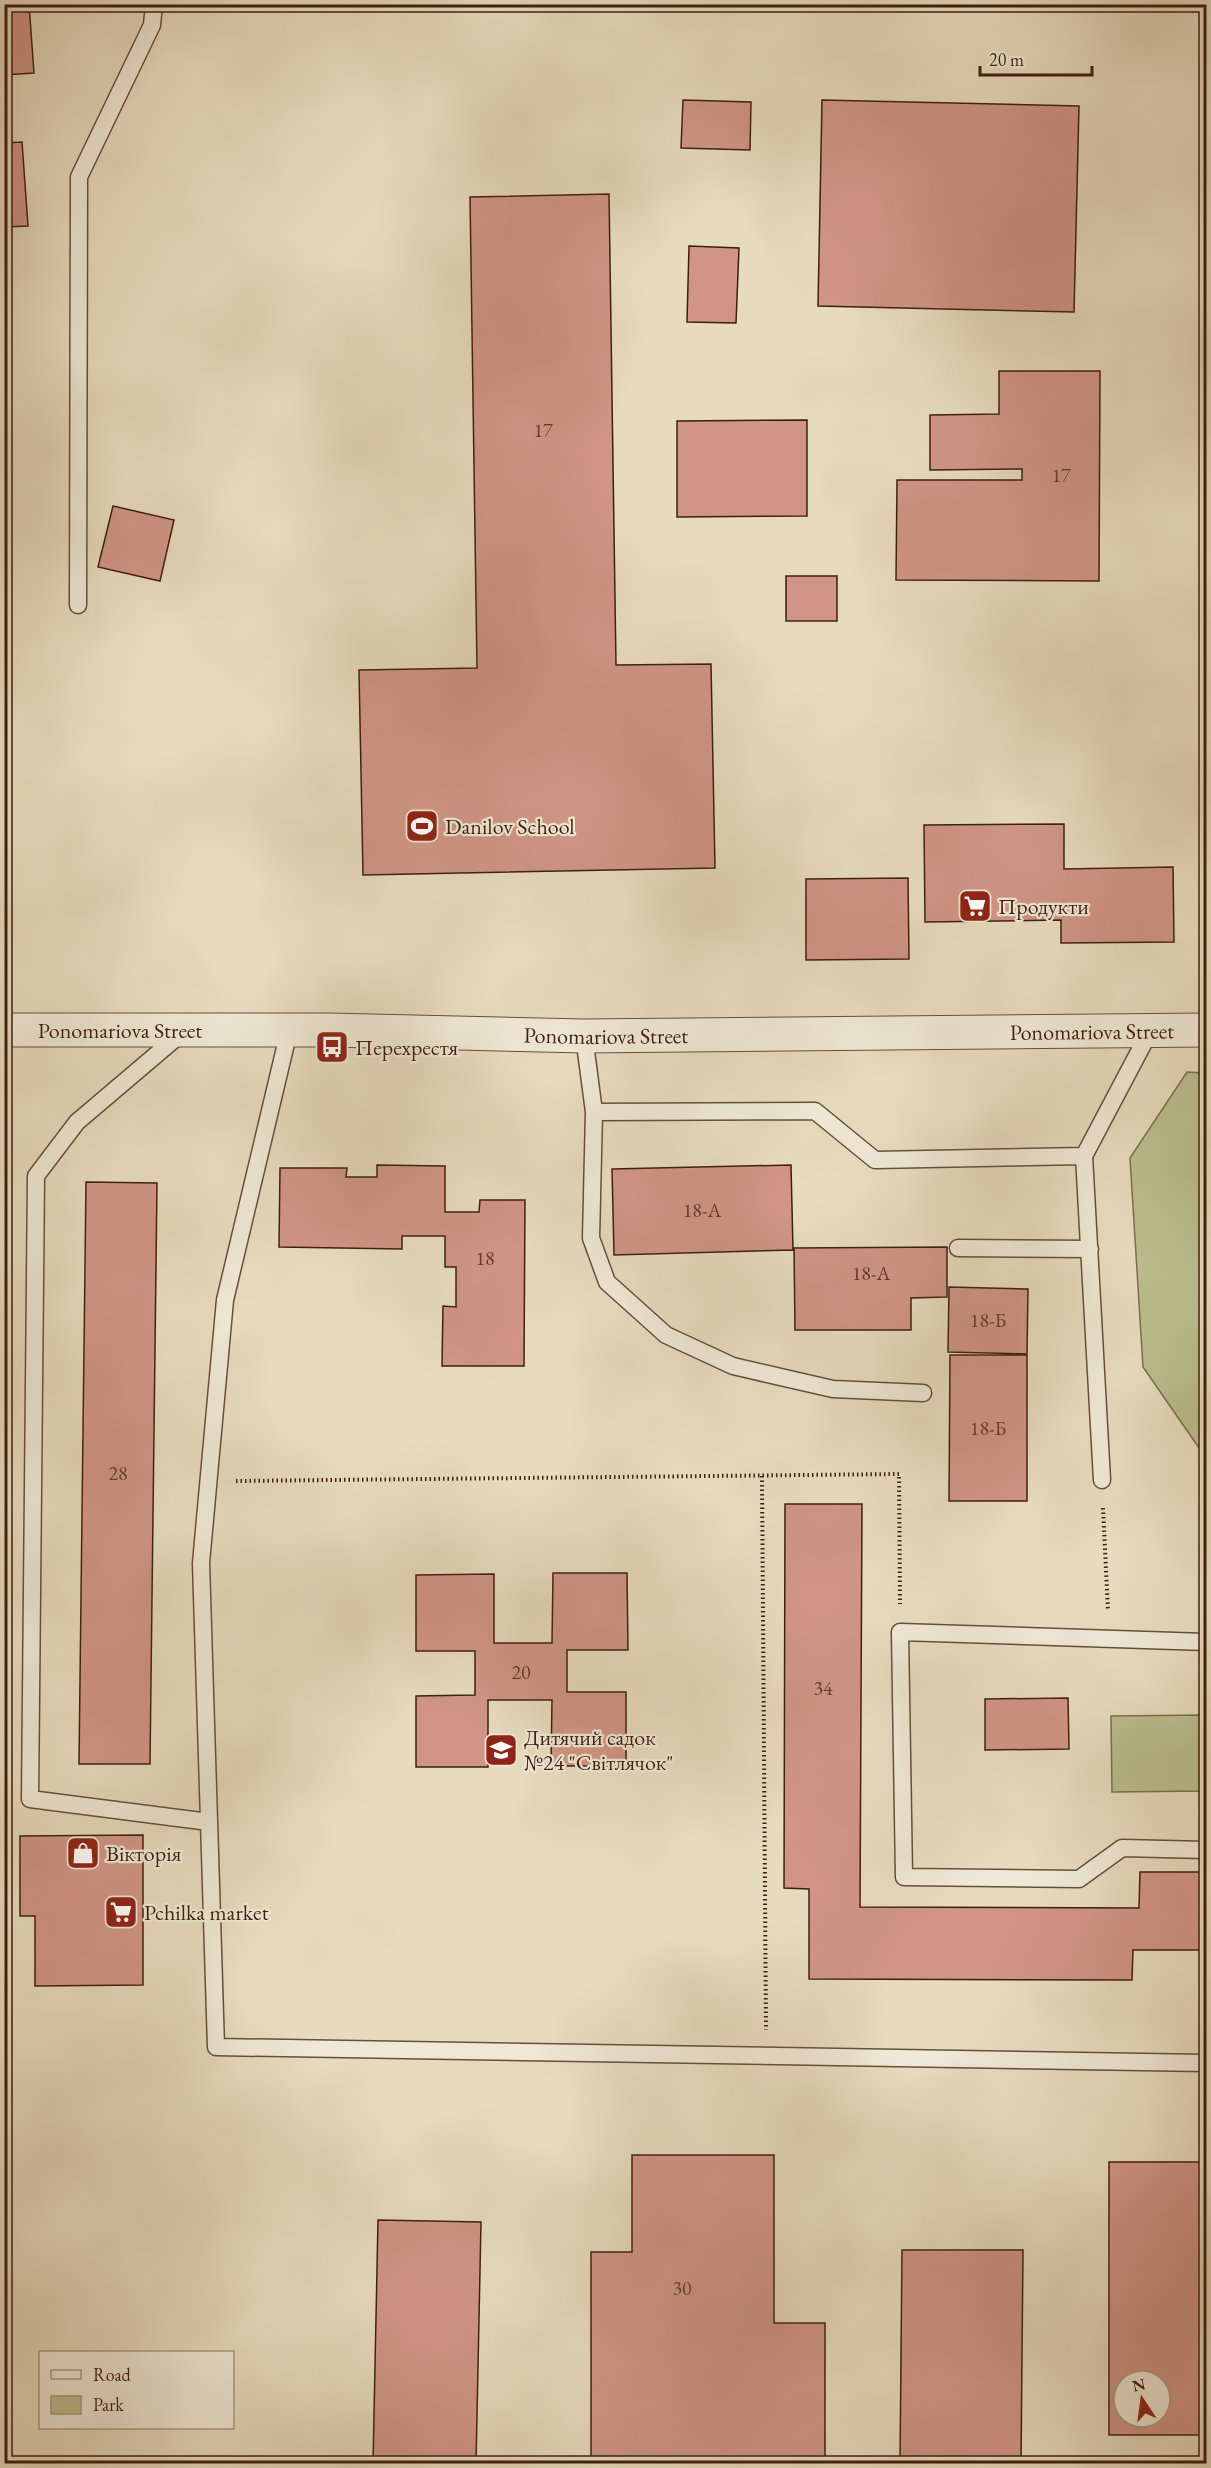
<svg xmlns="http://www.w3.org/2000/svg" width="1211" height="2468" viewBox="0 0 1211 2468" font-family="'EB Garamond',serif">
  <rect width="100%" height="100%" fill="#e7dbbe"/>
  <filter id="stains"><feTurbulence type="fractalNoise" baseFrequency=".00333" numOctaves="4"/><feColorMatrix values="0 0 0 0 .2 0 0 0 0 .09 0 0 0 0 .02 0 0 0 .5 -.17"/></filter>
  <radialGradient id="worn" r=".72"><stop offset=".6" stop-color="#630" stop-opacity="0"/><stop offset="1" stop-color="#630" stop-opacity=".3"/></radialGradient>
  <path fill="#bbbe8e" stroke="#7c6e4e" stroke-width="1.5" d="M1187,1072L1206,1073V1458L1143,1367L1130,1158Z
    M1206,1715V1791L1112,1792L1111,1716Z"/>
  <path fill="#d09586" stroke="#3e1f0f" stroke-width="1.5" fill-rule="evenodd" d="M4,4H29L34,73L4,75Z
    M683,100L751,102L750,150L681,148Z
    M822,100L1079,106L1074,312L818,306Z
    M22,142L28,226L4,227V143Z
    M609,194L616,665L711,664L715,868L363,875L359,670L477,668L470,197Z
    M689,246L739,248L736,323L687,322Z
    M999,371H1100L1099,581L896,580L897,480H1022V469L930,470V415L999,414Z
    M807,420V516L677,517V421Z
    M113,506L174,520L160,581L98,567Z
    M786,576H837V621H786Z
    M1064,824V869L1173,867L1174,942L1061,943V920L925,922L924,825Z
    M908,878L909,959L806,960V879Z
    M377,1165L445,1166V1212H479L480,1200H525L524,1366H442L443,1306L456,1307V1267H445V1236H402V1249L279,1247L280,1168H347L346,1177H377Z
    M791,1165L793,1250L614,1255L612,1169Z
    M86,1182L157,1183L150,1764H79Z
    M947,1247V1297L911,1298V1330H795L794,1248Z
    M949,1287L1028,1289L1027,1354L948,1352Z
    M950,1355H1027V1501H949Z
    M785,1504H862L860,1907L1139,1908L1140,1872H1206V1950H1133L1132,1980L809,1979V1889L784,1888Z
    M553,1573H627L628,1650H567V1692H626V1766H551L552,1700H488V1767H416V1696L475,1695V1651H416V1575L494,1574V1643H552Z
    M1068,1698L1069,1749L985,1750V1699Z
    M143,1835V1985L35,1986V1916H20V1836Z
    M632,2155H774V2323H825V2464H591V2252H632Z
    M1109,2162H1206V2435H1109ZM1124,2381H1160V2417H1124Z
    M378,2220L481,2222L476,2464H373Z
    M902,2250H1023L1021,2464H900Z"/>
  <g fill="none" stroke-linecap="round" stroke-linejoin="round">
    <g stroke="#684e3b" stroke-width="19">
      <path id="service" d="M78,605L79,177L152,25L154,4
        M289,1031L225,1300L201,1563L216,2047L1206,2063
        M183,1032L77,1122L36,1176L30,1799L209,1822
        M584,1036L594,1112L815,1111L875,1160L1084,1156
        M594,1112L591,1238L607,1282L666,1335L733,1366L833,1389L923,1393
        M958,1248L1090,1249
        M1102,1480L1084,1156L1150,1031
        M1206,1642L900,1632L904,1877L1079,1879L1122,1848L1206,1850"/>
    </g>
    <g stroke="#684e3b" stroke-width="35">
      <g id="tertiary">
        <path id="s1" d="M4,1030H329L584,1036L1206,1030"/>
      </g>
    </g>
    <path stroke="#3e1f0f" stroke-width="4" stroke-dasharray="1.5 3" stroke-linecap="butt" d="M762,1476L766,2030
      M236,1481L899,1474L900,1604
      M1103,1508L1108,1611"/>
    <use href="#service" stroke="#efe8d5" stroke-width="16"/>
    <use href="#tertiary" stroke="#efe8d5" stroke-width="33"/>
  </g>
  <defs>
    <g id="stadium-square" transform="scale(1.725)"><rect x="-9" y="-9" width="18" height="18" rx="4" fill="#8f2418" stroke="#efe8d5"/><path d="M0-5a6.5 5 0 1 0 0 10a6.5 5 0 1 0 0-10ZM-3.5-1.8h7v3.6h-7Z" fill="#fff"/></g>
    <g id="supermarket-square" transform="scale(1.725)"><rect x="-9" y="-9" width="18" height="18" rx="4" fill="#8f2418" stroke="#efe8d5"/><path d="M-6-5.5h2.5l.6 2H6L4.5 2H-2.5L-4.4-4H-6ZM-1.5 3.2a1.3 1.3 0 1 0 .1 0ZM3 3.2a1.3 1.3 0 1 0 .1 0Z" fill="#fff"/></g>
    <g id="bus-square" transform="scale(1.725)"><rect x="-9" y="-9" width="18" height="18" rx="4" fill="#8f2418" stroke="#efe8d5"/><path d="M-5-6H5V4H4V6H2V4H-2V6H-4V4H-5ZM-3.5-4V0h7V-4ZM-3.5 1.2v1.5H-2V1.2ZM2 1.2v1.5H3.5V1.2Z" fill="#fff"/></g>
    <g id="school-square" transform="scale(1.725)"><rect x="-9" y="-9" width="18" height="18" rx="4" fill="#8f2418" stroke="#efe8d5"/><path d="M0-5L7-2L0 1L-7-2ZM-4 1L0 2.5L4 1V4Q0 6-4 4Z" fill="#fff"/></g>
    <g id="shop-square" transform="scale(1.725)"><rect x="-9" y="-9" width="18" height="18" rx="4" fill="#8f2418" stroke="#efe8d5"/><path d="M-5-2.5h2.3a2.7 3.5 0 0 1 5.4 0H5L5.5 6h-11ZM-1.5-2.5h3a1.5 2.3 0 0 0-3 0Z" fill="#fff"/></g>
  </defs>
  <g fill-rule="evenodd">
    <use href="#stadium-square" x="422" y="826"/>
    <use href="#supermarket-square" x="975" y="906"/>
    <use href="#bus-square" x="332" y="1047"/>
    <use href="#school-square" x="501" y="1750"/>
    <use href="#shop-square" x="83" y="1853"/>
    <use href="#supermarket-square" x="121" y="1912"/>
  </g>
  <g text-anchor="middle" dominant-baseline="central" stroke-width="4.5" stroke-linejoin="round" paint-order="stroke">
    <g font-size="20" fill="#623c2d">
      <text x="543" y="430">17</text>
      <text x="1061" y="475">17</text>
      <text x="702" y="1210">18-А</text>
      <text x="485" y="1258">18</text>
      <text x="871" y="1273">18-А</text>
      <text x="988" y="1320">18-Б</text>
      <text x="988" y="1428">18-Б</text>
      <text x="118" y="1473">28</text>
      <text x="521" y="1672">20</text>
      <text x="823" y="1688">34</text>
      <text x="682" y="2288">30</text>
    </g>
    <g font-size="22" fill="#3e1f0f" stroke="#efe8d5" text-anchor="start">
      <text x="445" y="826">Danilov School</text>
      <text x="998" y="906">Продукти</text>
      <text x="355" y="1047">Перехрестя</text>
      <text x="524" y="1737">Дитячий садок<tspan x="524" dy="25">№24 "Світлячок"</tspan></text>
      <text x="106" y="1853">Вікторія</text>
      <text x="144" y="1912">Pchilka market</text>
    </g>
    <g font-size="22" fill="#3e1f0f" stroke="#efe8d5">
      <text stroke="none"><textPath href="#s1" startOffset="116">Ponomariova Street</textPath></text>
      <text stroke="none"><textPath href="#s1" startOffset="1088">Ponomariova Street</textPath></text>
      <text stroke="none"><textPath href="#s1" startOffset="602">Ponomariova Street</textPath></text>
    </g>
  </g>
  <rect width="1211" height="2468" fill="none" stroke="#e7dbbe" stroke-width="24"/>
  <rect x="6" y="6" width="1199" height="2456" fill="none" stroke="#3e1f0f" stroke-width="3"/>
  <rect x="12" y="12" width="1187" height="2444" fill="none" stroke="#3e1f0f" stroke-width="1.5"/>
  <rect x="39" y="2351" width="195" height="78" fill="#efe8d5" stroke="#a89886" stroke-width="1.5"/>
  <rect x="51" y="2370" width="30" height="9" fill="#efe8d5" stroke="#a89886" stroke-width="1.5"/>
  <text x="93" y="2381" font-size="18" fill="#3e1f0f">Road</text>
  <rect x="51" y="2396" width="30" height="18" fill="#bbbe8e" stroke="#a89886" stroke-width="1.5"/>
  <text x="93" y="2411" font-size="18" fill="#3e1f0f">Park</text>
  <g transform="translate(1142 2399) rotate(347)"><circle r="28" fill="#efe8d5" stroke="#a89886" stroke-width="1.5"/>
  <path d="M0-4.5L10 22L0 15L-10 22Z" fill="#8f2418"/>
  <text y="-9" font-size="16" font-weight="bold" text-anchor="middle" fill="#3e1f0f">N</text>
  </g>
  <path d="M980 66v9h112v-9" fill="none" stroke="#3e1f0f" stroke-width="3"/>
  <text x="989" y="66" font-size="18" fill="#3e1f0f" stroke="#efe8d5" stroke-width="4.5" paint-order="stroke">20 m</text>
  <rect width="100%" height="100%" filter="url(#stains)"/>
  <rect width="100%" height="100%" fill="url(#worn)"/>
</svg>
